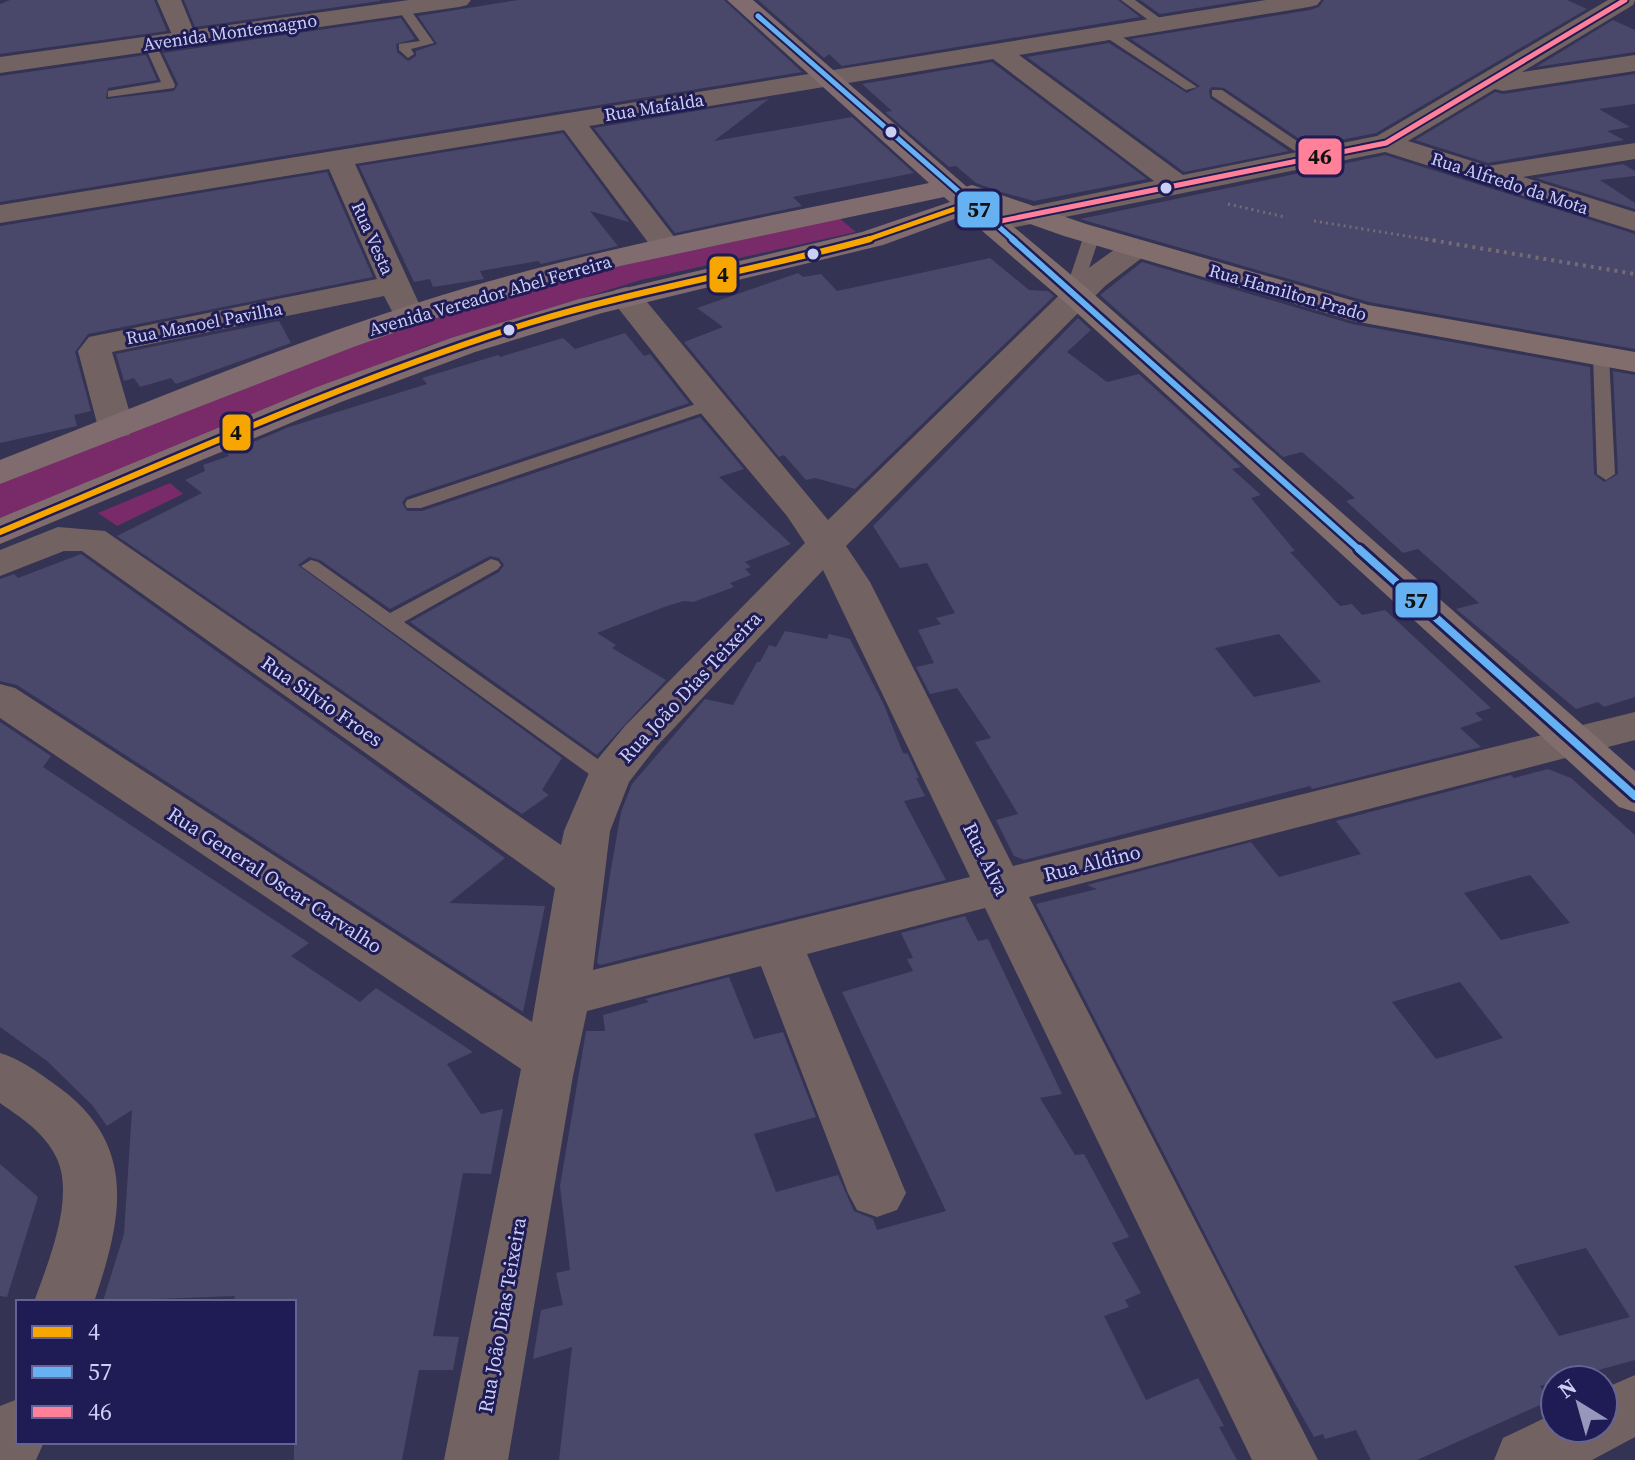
<svg xmlns="http://www.w3.org/2000/svg" width="1635" height="1460" viewBox="0 0 1635 1460" font-family="'Source Serif 4',serif">
  <rect width="100%" height="100%" fill="#353354"/>
  <path fill="#782b68" d="M839,218L856,232L641,280L427,346L153,457L0,524V477L409,319L640,255Z
    M170,483L183,494L117,526L98,513Z"/>
  <path fill="#49476a" fill-rule="evenodd" d="M10,0H154L167,31L0,54V4Z
    M184,0H380V1L195,27Z
    M518,0H724L802,72L0,202V76L146,55L157,80L108,88L106,99L174,91L178,84L163,53L401,18L415,39L396,44L397,52L408,61L416,56V51L437,44L418,16Z
    M758,0H1118L1140,17L842,66L829,54L824,58Z
    M1140,0H1247L1160,14Z
    M1324,0H1567L1587,9L1376,133L1310,146L1224,88L1212,87L1209,90L1210,98L1289,151L1184,172L1027,57L1109,43L1187,93L1200,86L1131,39L1310,10L1319,7Z
    M1613,20L1635,30V52L1536,67Z
    M992,62L1147,179L1034,201L1001,192L976,183L956,166L949,167L885,112L892,111L862,84Z
    M1635,74V104L1599,109L1630,127L1607,131L1624,140L1488,163L1415,140L1495,92L1503,94Z
    M769,99L714,141L852,117L914,173L793,197L802,206L675,233L594,128Z
    M563,133L629,222L590,211L618,246L541,264L538,261L480,271L484,279L433,287L430,279L414,282L359,166Z
    M1385,155L1635,234V349L1369,302L1080,219Z
    M1623,164L1635,171V176L1600,180L1635,203V209L1536,178Z
    M327,172L373,277L88,334L75,352L91,411L74,415L77,426L0,443V226Z
    M990,258L1029,290L1048,291L1054,296L855,489L815,478L806,480L784,455L779,457L684,342L723,327L697,308L798,273L803,277L821,274L837,291Z
    M1142,262L1352,324L1590,367L1594,474L1604,482L1618,474L1613,371L1635,375V697L1604,707L1598,702L1576,709L1456,609L1479,603L1418,549L1403,553L1346,501L1355,498L1302,452L1283,457L1100,295Z
    M1078,318L1091,330L1067,352L1107,382L1139,374L1241,467L1232,469L1261,495L1251,498L1295,551L1290,552L1340,606L1352,604L1362,615L1385,610L1491,708L1475,713L1483,720L1460,728L1481,747L1312,789L1310,786L1024,860L1014,856L996,820L1018,814L975,742L991,738L957,688L930,694L916,667L934,663L918,630L941,624L936,618L955,613L927,563L900,568L873,526ZM1279,634L1321,682L1254,697L1215,648Z
    M279,321L291,343L176,384L171,378L140,387L134,378L124,381L116,354Z
    M625,333L644,356L650,354L689,403L406,497L402,503L407,511H422L700,417L744,469L719,477L791,544L745,562L751,567L745,569L751,575L730,583L734,587L693,602L684,601L664,607L597,633L616,645L612,648L666,680L597,755L410,622L499,572L504,565L499,558L490,556L390,609L320,560L309,557L298,565L562,758L542,790L549,795L522,814L117,536L202,493L185,480L205,471L203,465L229,456L227,453L289,427L427,384L422,378L498,355L500,357L563,338L575,349Z
    M81,554L505,858L449,903L545,906L523,1012L17,685L0,681V579L14,574L18,578Z
    M785,631L827,639L829,634L850,639L884,705L903,753L908,754L919,778H916L925,796L904,801L946,880L600,965L597,963L610,875L621,812L632,784L705,699L733,705L757,662H760L769,645L776,647Z
    M0,722L51,756L43,767L309,943L291,956L360,1002L376,988L473,1052L447,1064L481,1114L503,1109L491,1174L463,1173L433,1336L459,1337L453,1370H419L402,1460H294V1302H233L235,1296L103,1301L124,1234L132,1110L107,1126L92,1105L47,1061L0,1027Z
    M1548,769L1571,778L1635,835V1360L1540,1386L1549,1401L1417,1460H1371L1356,1430L1325,1439L1323,1434L1314,1437L1264,1349L1036,904L1097,889L1087,885L1251,842L1279,877L1361,854L1336,821L1511,775L1514,778ZM1530,875L1570,923L1501,940L1464,893ZM1460,982L1503,1038L1436,1059L1392,1002ZM1586,1248L1630,1317L1559,1336L1514,1266Z
    M965,916L978,941L988,939L1062,1094L1040,1098L1075,1155L1084,1154L1129,1237L1112,1243L1141,1293L1125,1300L1129,1307L1104,1316L1146,1400L1198,1378L1224,1426L1219,1427L1237,1460H559L572,1347L533,1359L541,1310L563,1305L556,1273L570,1270L560,1186L586,1031H605L603,1015L649,1002L645,999L729,977L754,1039L783,1032L816,1117L754,1134L776,1192L838,1175L854,1211L873,1219L877,1230L946,1211L842,992L913,971L907,959L913,958L901,933Z
    M0,1164L38,1197L7,1297L0,1296Z"/>
  <g fill="none" stroke-linecap="round" stroke-linejoin="round">
    <path stroke="#756c73" stroke-width="3" stroke-dasharray="2 4" stroke-linecap="butt" d="M1228,204L1285,217
      M1314,221L1437,241"/>
    <path stroke="#756c73" stroke-width="4" stroke-dasharray="3 5" stroke-linecap="butt" d="M1425,239L1635,274"/>
    <path fill="#726362" fill-rule="evenodd" d="M1121,0H1135L1168,24L1158,27Z
      M403,4L407,5L434,43L411,49L414,54L408,58L399,50V44L420,41L397,8Z
      M1104,30H1112L1197,87L1186,90L1104,36Z
      M150,40L156,44L175,85L174,88L108,97V91L161,82L144,44Z
      M1212,90H1222L1322,158L1310,161L1212,96Z
      M1092,230L1100,235L1087,274L1085,296L1077,301L1071,299V274L1084,235Z
      M1601,351L1609,356L1615,474L1606,480L1597,474L1593,356Z
      M711,399L720,404L717,408L421,508H407L405,504L407,500Z
      M491,559L498,561L501,565L498,569L404,622L616,772L619,777L616,782H600L301,566L311,560L318,562L390,613Z"/>
    <path fill="#726362" fill-rule="evenodd" d="M157,0H181L197,39L194,44H176Z
      M1266,0H1321L1317,5L1309,7L1019,55L1183,175L1377,136L1608,0H1635L1633,5L1522,72L1635,55V71L1503,91L1495,89L1408,141L1488,166L1635,143V159L1523,177L1635,212V231L1385,152L991,232L980,229L976,223L980,217L1154,181L993,59L589,126L682,247L678,253L667,256L656,253L564,130L355,164L422,310L417,317L406,320L395,317L384,296L112,352L134,427L129,435L116,438L103,435L98,427L78,351L89,337L377,279L329,169L0,223V205Z
      M1136,239L1147,242L1151,248L1147,254L1105,286L846,546L870,582L1013,866L1635,712V740L1029,897L1318,1460H1252L985,908L807,954L906,1193L897,1210L877,1217L857,1210L848,1193L761,966L587,1011L573,1076L508,1460H444L521,1069L0,718V684L15,688L532,1022L555,888L82,551H64L0,576V550L58,527L105,531L561,845L564,831L592,766L625,726L805,543L787,516L699,411L615,304L610,297L615,290L626,287L637,290L828,520L1083,272L1125,242ZM823,570L970,877L593,970L610,831L629,782L657,746Z
      M0,1053C20,1059 36,1071 53,1083C139,1142 123,1216 94,1302H34C48,1262 78,1193 54,1153C42,1131 20,1117 0,1103Z
      M18,1399V1442H44L36,1460H0V1406Z"/>
    <path fill="#726362" fill-rule="evenodd" d="M409,0H471L467,5L459,7L0,73V57Z
      M1635,1375V1437L1592,1460H1494L1503,1438L1555,1413V1428H1603V1389Z"/>
    <path fill="#816e6c" fill-rule="evenodd" d="M972,185L1086,224L1368,305L1635,352V372L1353,321L1064,236L962,200L958,194L962,188Z
      M991,214L1002,217L1088,289L1635,771V812L1619,807L1066,303L980,229L976,223L980,217Z"/>
    <path fill="#806c6e" fill-rule="evenodd" d="M727,0H753L975,194L984,204L979,210L883,245L602,313L475,352L341,402L0,544V518L317,387L451,338L579,299L862,232L950,202L944,197L620,266L445,315L356,346L0,484V460C139,406 278,347 420,302C586,249 759,219 929,183Z"/>
    <g stroke="#1f1b55" stroke-width="9">
      <path id="bus-1-far1" d="M863,241L969,204"/>
    </g>
    <g stroke="#1f1b55" stroke-width="11">
      <path id="bus-1" d="M0,532C175,459 348,380 529,323C641,289 757,270 870,239"/>
    </g>
    <g stroke="#1f1b55" stroke-width="9">
      <path id="bus-2-far2" d="M758,16L1015,241"/>
    </g>
    <g stroke="#1f1b55" stroke-width="11">
      <path id="bus-2-far1" d="M1012,239L1361,551"/>
    </g>
    <g stroke="#1f1b55" stroke-width="14">
      <path id="bus-2" d="M1359,549L1635,796"/>
    </g>
    <g stroke="#1f1b55" stroke-width="9">
      <path id="bus-3" d="M981,225L1386,143L1625,0"/>
    </g>
    <use href="#bus-1-far1" stroke="#f7a600" stroke-width="5"/>
    <use href="#bus-1" stroke="#f7a600" stroke-width="6"/>
    <use href="#bus-2-far2" stroke="#66b1f2" stroke-width="5"/>
    <use href="#bus-2-far1" stroke="#66b1f2" stroke-width="6"/>
    <use href="#bus-2" stroke="#66b1f2" stroke-width="8"/>
    <use href="#bus-3" stroke="#ff8098" stroke-width="5"/>
  </g>
  <g fill="#cbcff3" stroke="#1f1b55" stroke-width="3">
    <circle cx="891" cy="132" r="7"/>
    <circle cx="1166" cy="188" r="7"/>
    <circle cx="813" cy="254" r="7"/>
    <circle cx="509" cy="330" r="7"/>
  </g>
  <g text-anchor="middle" dominant-baseline="central" stroke-width="6" stroke-linejoin="round" paint-order="stroke">
    <g font-size="18" fill="#cbcff3" stroke="#1f1b55">
      <text transform="translate(230 32) rotate(-8)">Avenida Montemagno</text>
      <text transform="translate(654 107) rotate(-9)">Rua Mafalda</text>
      <text transform="translate(1510 183) rotate(18)">Rua Alfredo da Mota</text>
      <text transform="translate(373 238) rotate(66)">Rua Vesta</text>
      <text transform="translate(1288 292) rotate(16)">Rua Hamilton Prado</text>
      <text transform="translate(490 295) rotate(-16)">Avenida Vereador Abel Ferreira</text>
      <text transform="translate(204 323) rotate(-11)">Rua Manoel Pavilha</text>
    </g>
    <g font-size="20" fill="#cbcff3" stroke="#1f1b55">
      <text transform="translate(690 687) rotate(-47)">Rua João Dias Teixeira</text>
      <text transform="translate(322 701) rotate(35)">Rua Silvio Froes</text>
      <text transform="translate(986 859) rotate(64)">Rua Alva</text>
      <text transform="translate(1092 863) rotate(-14)">Rua Aldino</text>
      <text transform="translate(275 880) rotate(33)">Rua General Oscar Carvalho</text>
      <text transform="translate(502 1315) rotate(-80)">Rua João Dias Teixeira</text>
    </g>
  </g>
  <g stroke="#1f1b55" stroke-width="3">
    <rect x="1297" y="137" width="46" height="39" rx="8" fill="#ff8098"/>
    <rect x="956" y="190" width="45" height="39" rx="8" fill="#66b1f2"/>
    <rect x="708" y="255" width="30" height="39" rx="8" fill="#f7a600"/>
    <rect x="221" y="413" width="31" height="39" rx="8" fill="#f7a600"/>
    <rect x="1394" y="581" width="45" height="38" rx="8" fill="#66b1f2"/>
  </g>
  <g font-size="22" text-anchor="middle" font-weight="bold" fill="#111">
    <text x="1320" y="164">46</text>
    <text x="979" y="217">57</text>
    <text x="723" y="282">4</text>
    <text x="236" y="440">4</text>
    <text x="1416" y="608">57</text>
  </g>
  <rect x="16" y="1300" width="280" height="144" fill="#1f1b55" stroke="#646394" stroke-width="2"/>
  <rect x="32" y="1326" width="40" height="12" fill="#f7a600" stroke="#646394" stroke-width="2"/>
  <text x="88" y="1340" font-size="24" fill="#cbcff3">4</text>
  <rect x="32" y="1366" width="40" height="12" fill="#66b1f2" stroke="#646394" stroke-width="2"/>
  <text x="88" y="1380" font-size="24" fill="#cbcff3">57</text>
  <rect x="32" y="1406" width="40" height="12" fill="#ff8098" stroke="#646394" stroke-width="2"/>
  <text x="88" y="1420" font-size="24" fill="#cbcff3">46</text>
  <g transform="translate(1579 1404) rotate(323)"><circle r="38" fill="#1f1b55" stroke="#646394" stroke-width="2"/>
  <path d="M0-6L14 30L0 20L-14 30Z" fill="#9698bb"/>
  <text y="-12" font-size="22" font-weight="bold" text-anchor="middle" fill="#cbcff3">N</text>
  </g>
</svg>
